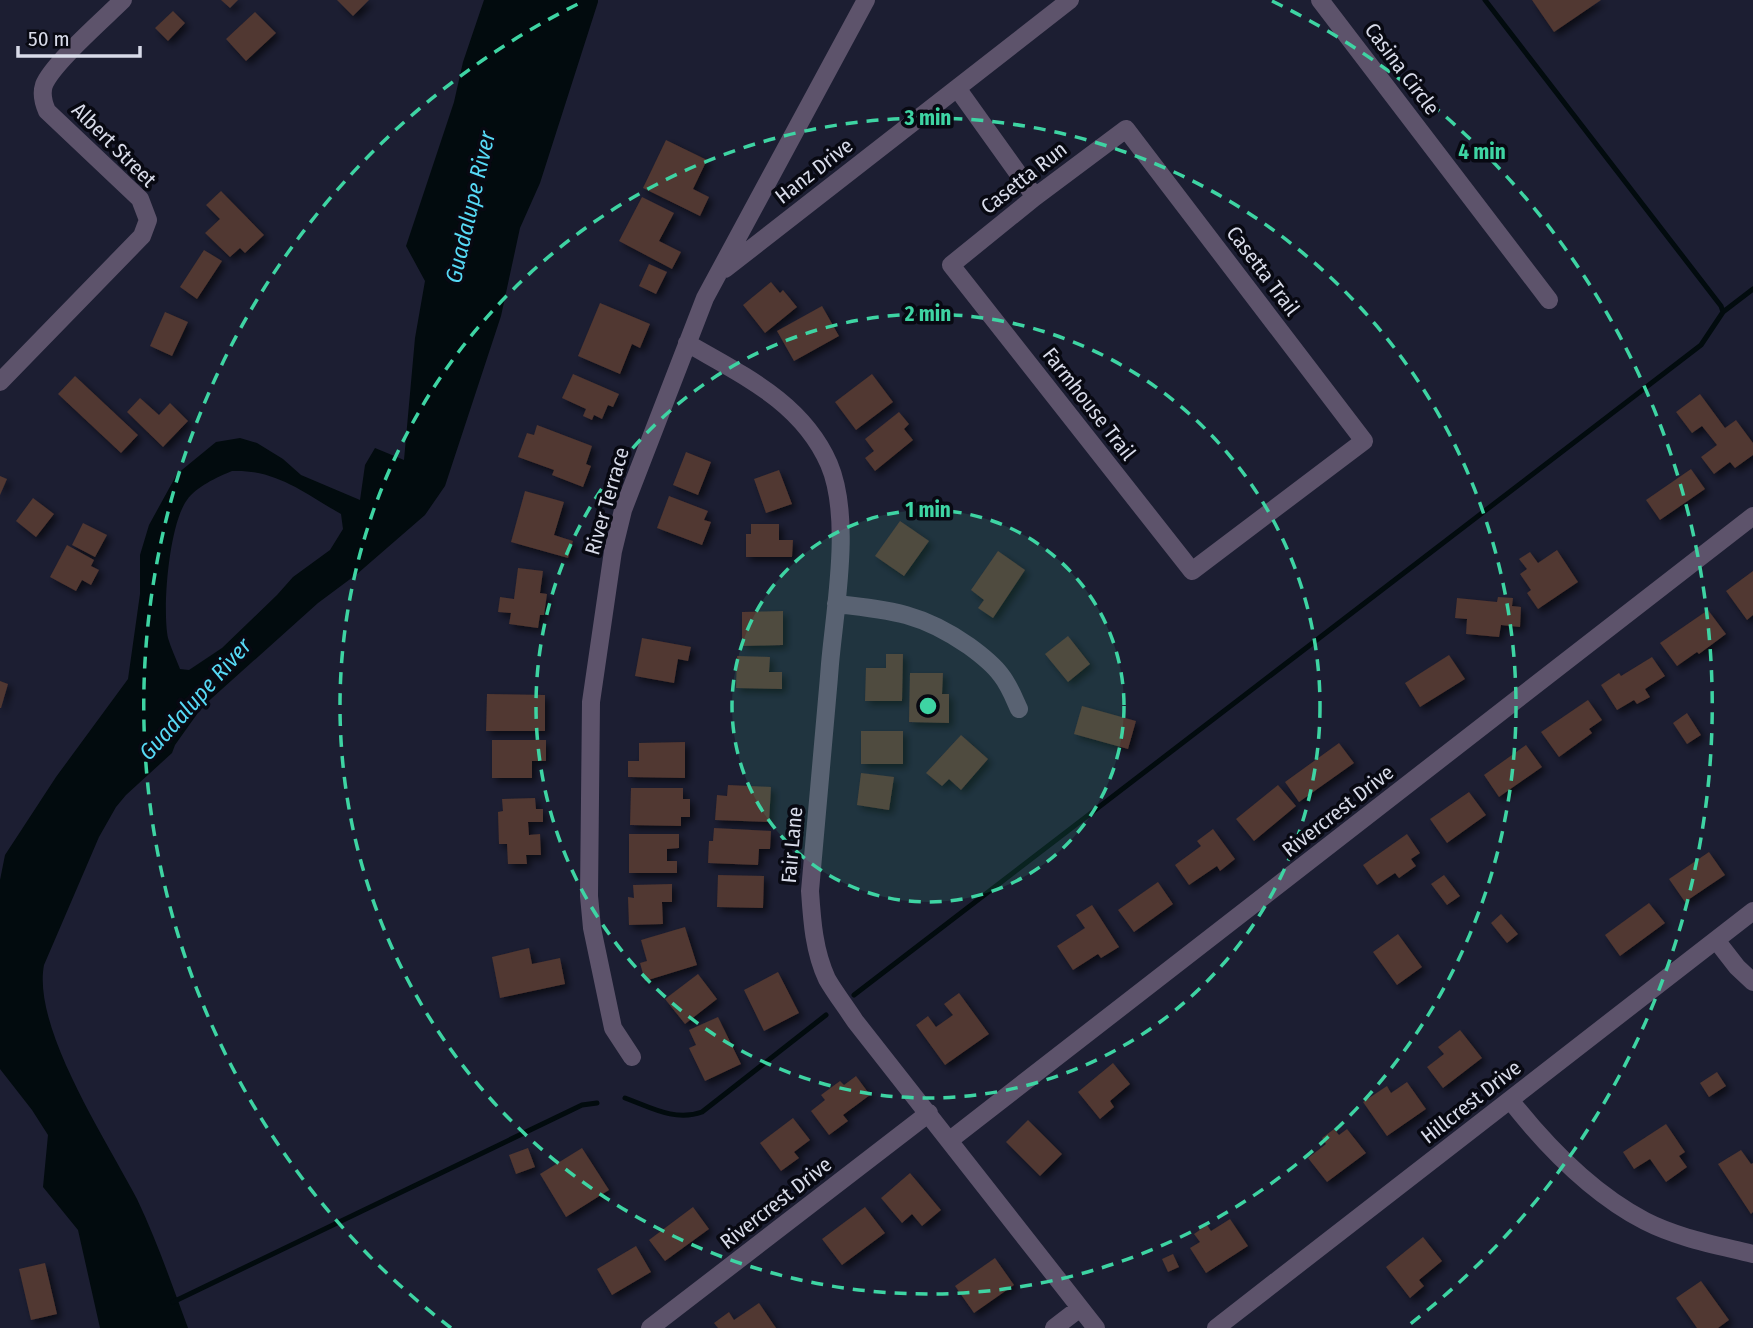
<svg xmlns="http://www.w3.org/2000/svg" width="1753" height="1328" viewBox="0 0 1753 1328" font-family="'Fira Sans Condensed',sans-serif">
  <defs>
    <filter id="shadow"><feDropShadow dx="4" dy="4" stdDeviation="3.5" flood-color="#0009"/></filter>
  </defs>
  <rect width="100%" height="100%" fill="#1c1e32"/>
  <path fill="#020b0e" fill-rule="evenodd" d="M484,0H598V2L540,183L520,228L501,316L445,486L425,515L357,574L318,603L202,707L175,745L172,753L126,795L116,807L99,837L44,965C32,1028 107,1141 137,1199C157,1241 172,1285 188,1328H100L78,1230L43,1187L48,1135L32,1110L0,1069V880L5,855L56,777L128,679L140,594V555L149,525L177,474L216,442L240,438L257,443L283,459L301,475L360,500L365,465L375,448L404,460L415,338L425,281L406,246L454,102L463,62ZM232,471C276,469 304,493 341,514L343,529L330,550L293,577L277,595L222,648L189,670L180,669C176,659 171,648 168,638C162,609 169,524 187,500C196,487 217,477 232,471Z"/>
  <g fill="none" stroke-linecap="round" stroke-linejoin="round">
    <path stroke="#020b0e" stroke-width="5" d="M1723,312L1753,289
      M854,995L1701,345L1723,312L1721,306L1485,0
      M625,1098C650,1107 675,1122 702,1112L826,1015
      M173,1302L582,1105L597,1103"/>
  </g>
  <path fill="#513730" filter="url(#shadow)" d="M221,0H238L230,8Z
    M337,0H369L353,16Z
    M1532,0H1601L1554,32Z
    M173,11L185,23L168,41L155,28Z
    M255,12L276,33L246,61L226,39Z
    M666,140L707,160L693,189L709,197L700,216L643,188Z
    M221,191L264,235L245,253L240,248L230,257L205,233L220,219L206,205Z
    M642,197L674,213L659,241L681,252L672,269L619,241Z
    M204,250L222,261L197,299L180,287Z
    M649,264L667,272L656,294L639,286Z
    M771,282L780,293L783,290L797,307L765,333L743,305Z
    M600,303L650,324L640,348L632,344L620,374L578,356Z
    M822,306L839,336L794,361L777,331Z
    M165,312L188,322L172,356L150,346Z
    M573,374L619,394L613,407L608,405L602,419L594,415L592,420L583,416L586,409L562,398Z
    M872,374L893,402L856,430L835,402Z
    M75,376L138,435L121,453L58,394Z
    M1700,394L1725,428L1736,420L1753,443V455L1735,468L1730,462L1714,474L1701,457L1717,445L1702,426L1692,433L1676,412Z
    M140,398L159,415L170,403L188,421L163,447L127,412Z
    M899,412L909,424L904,429L913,440L875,471L865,458L874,451L865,439Z
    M537,425L592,446L586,464L591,466L583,487L552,475L554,470L518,457L527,433L534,435Z
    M686,452L711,462L698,495L673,485Z
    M1691,469L1705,489L1660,520L1646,500Z
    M779,470L792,504L766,513L754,479Z
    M0,476L7,479L0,495Z
    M525,491L564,502L554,535L573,541L568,558L511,542Z
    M669,496L708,511L704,520L711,522L702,545L657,528Z
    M33,498L54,514L36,537L16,521Z
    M900,521L929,541L904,576L875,556Z
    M83,523L107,535L95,557L72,545Z
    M751,524H779V540H793L792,557H746V534H751Z
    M67,545L94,560L91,566L99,570L91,585L82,580L76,591L50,577Z
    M1557,550L1578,582L1538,609L1527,593L1531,590L1520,574L1527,569L1519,559L1530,552L1538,563Z
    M998,551L1025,570L993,618L978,608L984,600L971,590Z
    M518,568L543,571L540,593L547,594L544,615H540L538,628L509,624L511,613L498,612L500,597L514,599Z
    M1753,571V615L1747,620L1726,591Z
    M1498,597L1513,598L1512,606L1521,607L1520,627L1501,625L1499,637L1466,634L1467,619L1455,618L1457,598L1497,602Z
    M1708,610L1726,634L1699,654L1697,652L1677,666L1660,643Z
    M783,611V645L742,646V612Z
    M1068,636L1090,664L1068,682L1045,654Z
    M642,638L691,647L688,661L678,659L674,683L635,676Z
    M886,654H903L902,701H865L866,668H886Z
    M1449,655L1465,679L1420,707L1405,683Z
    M737,656L770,657L769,672H782V689L736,688Z
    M1652,657L1665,676L1645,689L1650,697L1637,704L1634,700L1617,710L1601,685L1619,673L1621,676Z
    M910,673H943L942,694H949V723L909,722Z
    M0,681L8,684L1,708H0Z
    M487,694L545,695V731H486Z
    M1588,700L1602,720L1589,729L1592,733L1559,757L1541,732Z
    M1082,706L1136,721L1128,749L1074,734Z
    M1687,713L1701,735L1687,744L1673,723Z
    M861,731H903V764H861Z
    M961,735L988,759L961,790L949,779L942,786L926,773Z
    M492,740H546V761H532V778H492Z
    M685,742V778L628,777V761H639V743Z
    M1339,743L1354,763L1299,802L1285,782Z
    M1526,745L1542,767L1499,797L1484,775Z
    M861,773L894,777L889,810L857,805Z
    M728,785L771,787L769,822L715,820L717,795L727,796Z
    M1278,785L1296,806L1254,841L1236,819Z
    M631,788H683V799H690V817H681V826L630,825Z
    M1469,792L1486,815L1447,843L1430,819Z
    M535,798L536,809H543V822H528L529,835L540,834L541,855H526L527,864H508L507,844H499L498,812L503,811L502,799Z
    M714,828L771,831L770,849H759L758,865L708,863L709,841H713Z
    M1213,829L1235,859L1220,871L1217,866L1189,885L1175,865L1201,846L1197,841Z
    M629,834H679V848L667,849V861H677V873H629Z
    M1407,834L1420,853L1411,859L1416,866L1399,878L1395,873L1377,885L1363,865Z
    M1709,852L1725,875L1685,902L1669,879Z
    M718,875L764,876L763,908L717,907Z
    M1444,875L1460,896L1447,905L1431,884Z
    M1158,882L1173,904L1134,932L1118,910Z
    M672,884V902H662L663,924L629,925L628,897L634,898L633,885Z
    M1649,903L1665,923L1620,956L1605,935Z
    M1092,905L1119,947L1101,958L1098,954L1073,970L1057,946L1085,928L1076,915Z
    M1501,914L1518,934L1507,943L1491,923Z
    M685,927L697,965L645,981L640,963L647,961L641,940Z
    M1398,934L1422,967L1397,985L1373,952Z
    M529,948L532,964L560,958L565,984L500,998L492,957Z
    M778,972L799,1013L764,1031L744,990Z
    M698,974L717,999L685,1024L665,999Z
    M959,993L989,1034L945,1065L916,1025L928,1016L936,1027L953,1015L944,1004Z
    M718,1017L741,1064L705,1081L689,1048L696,1045L689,1030Z
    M1460,1030L1482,1058L1443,1088L1427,1067L1444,1054L1438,1047Z
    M1113,1063L1130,1084L1110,1101L1114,1107L1100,1119L1078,1092Z
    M1717,1072L1726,1086L1709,1097L1700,1083Z
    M856,1076L870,1095L843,1115L848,1121L829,1135L811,1111L825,1100L821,1095L840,1081L844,1085Z
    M1407,1082L1426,1109L1387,1136L1363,1102L1387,1086L1391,1093Z
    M793,1118L810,1140L794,1152L799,1158L781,1171L760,1143Z
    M1028,1120L1062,1154L1040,1176L1006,1142Z
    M1666,1124L1685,1152L1679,1156L1687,1167L1666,1182L1650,1159L1634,1169L1623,1152Z
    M1334,1129L1339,1135L1347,1129L1366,1153L1327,1182L1308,1158L1326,1144L1322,1138Z
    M528,1148L535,1167L516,1174L509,1155Z
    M582,1148L609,1190L566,1217L540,1174Z
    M1741,1150L1751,1164L1753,1163V1212L1751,1214L1718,1164Z
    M910,1173L941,1210L922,1226L912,1214L902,1223L881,1198Z
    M693,1207L709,1229L665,1261L649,1240Z
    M865,1207L885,1233L842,1265L822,1239Z
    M1230,1219L1248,1246L1206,1273L1190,1248L1200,1242L1194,1234L1207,1225L1211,1231Z
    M1423,1237L1442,1261L1419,1280L1424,1286L1410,1298L1386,1267Z
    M636,1246L651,1272L612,1295L597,1269Z
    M1173,1254L1179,1267L1168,1272L1162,1259Z
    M995,1258L1014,1285L974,1313L955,1286Z
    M45,1263L57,1314L31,1320L19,1269Z
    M1701,1281L1729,1320L1718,1328H1697L1676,1298Z
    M759,1303L776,1328H718L714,1323L729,1312L734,1320Z"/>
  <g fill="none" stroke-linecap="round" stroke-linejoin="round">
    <path stroke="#5d536b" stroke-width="18" d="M1320,0L1549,300
      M957,88L1035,197
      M1126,129L1364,441L1192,571L951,265L1035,197Z
      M725,269L1070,0
      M687,343C742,375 802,402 829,464C852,518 835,607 830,664C824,740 817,816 810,891C812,921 814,951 827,979C835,993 846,1007 855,1021L1096,1328
      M0,382L142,236L148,220L140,199L47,111C43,102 41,94 44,85C52,64 105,18 123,0
      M836,604C891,610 922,613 969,646C980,654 993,664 1001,675C1009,685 1014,698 1019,709
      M1716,940L1737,967L1753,982
      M632,1057L613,1028L592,928L589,896L591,702L613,551L623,510L705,298L866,0
      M1510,1100C1547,1147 1591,1193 1645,1221C1678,1238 1717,1245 1753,1254
      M950,1140L1753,516
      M650,1328L929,1113
      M1054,1328L1080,1308
      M1216,1328L1753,911"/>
  </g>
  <circle cx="928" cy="706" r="196" fill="#3ed4a3" fill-opacity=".12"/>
  <g fill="none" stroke="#3ed4a3" stroke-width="3.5" stroke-dasharray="12 9">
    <circle cx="928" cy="706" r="196"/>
    <circle cx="928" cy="706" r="392"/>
    <circle cx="928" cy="706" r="588"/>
    <path d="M451 1328A784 784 0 0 1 584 1M1272 1A784 784 0 0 1 1405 1328"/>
  </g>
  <g text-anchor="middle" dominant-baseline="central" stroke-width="7" stroke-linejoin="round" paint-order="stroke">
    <g font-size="21" fill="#d8dbe9" stroke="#080912">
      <text transform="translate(1402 69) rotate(53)">Casina Circle</text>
      <text transform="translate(114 145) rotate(45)">Albert Street</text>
      <text transform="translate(814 171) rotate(-38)">Hanz Drive</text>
      <text transform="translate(1024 178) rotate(-38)">Casetta Run</text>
      <text transform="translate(1263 271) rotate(53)">Casetta Trail</text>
      <text transform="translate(1089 404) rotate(52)">Farmhouse Trail</text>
      <text transform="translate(607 501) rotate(-74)">River Terrace</text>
      <text transform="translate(1338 811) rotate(-38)">Rivercrest Drive</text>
      <text transform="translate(792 845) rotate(-85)">Fair Lane</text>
      <text transform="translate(1471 1102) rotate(-38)">Hillcrest Drive</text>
      <text transform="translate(776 1203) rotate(-38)">Rivercrest Drive</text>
    </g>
    <g font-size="23" font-style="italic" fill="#56d9f5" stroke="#080912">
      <text transform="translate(470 207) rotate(-77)">Guadalupe River</text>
      <text transform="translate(195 699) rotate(-48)">Guadalupe River</text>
    </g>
  </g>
  <circle cx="928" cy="706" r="10" fill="#3ed4a3" stroke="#080912" stroke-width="3.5"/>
  <g font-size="21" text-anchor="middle" font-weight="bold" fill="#3ed4a3" stroke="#080912" stroke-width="7" stroke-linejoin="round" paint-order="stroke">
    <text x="928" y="125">3 min</text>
    <text x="1482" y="159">4 min</text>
    <text x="928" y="321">2 min</text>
    <text x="928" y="517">1 min</text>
  </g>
  <path d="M18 46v10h122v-10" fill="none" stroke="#d8dbe9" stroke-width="3.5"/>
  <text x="28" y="46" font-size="21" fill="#d8dbe9" stroke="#080912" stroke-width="5" paint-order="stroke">50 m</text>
</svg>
